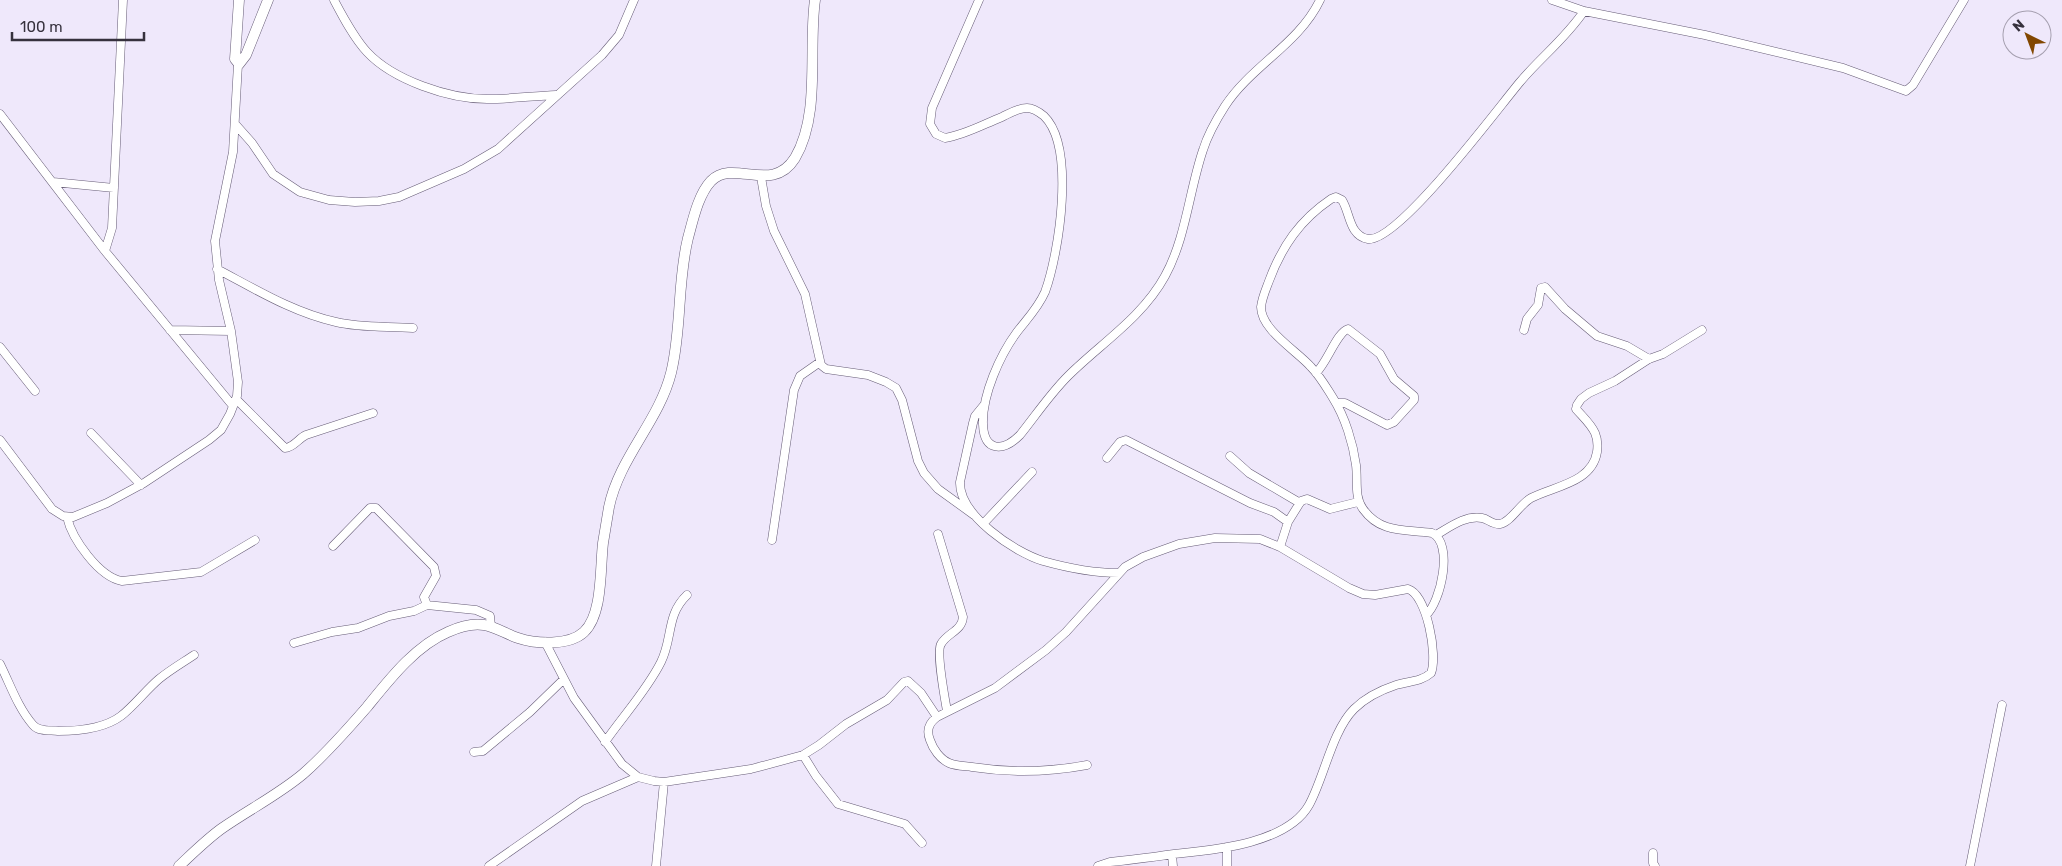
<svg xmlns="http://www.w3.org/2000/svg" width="2062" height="866" viewBox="0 0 2062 866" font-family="Rubik,sans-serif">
  <rect width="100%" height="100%" fill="#efe8fb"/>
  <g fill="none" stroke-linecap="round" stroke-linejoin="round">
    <g stroke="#665c76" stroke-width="9">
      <path id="minor" d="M123,0L112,228L105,251L233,406
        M334,0C343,17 354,38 367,52C393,80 449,99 487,99C510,99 533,96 556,95
        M979,0L932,108L930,124L936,134L945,138C965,135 984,124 1002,117C1010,113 1018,108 1027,108C1033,108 1039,112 1044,116C1076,147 1059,254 1045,292C1038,308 1027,319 1017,332C1000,355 982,395 983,424C984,452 1003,452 1020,435C1036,415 1050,394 1068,376C1100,344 1142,318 1165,276C1186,238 1189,191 1203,150C1208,134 1216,120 1225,106C1251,66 1299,44 1320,0
        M1552,0L1584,11L1705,35L1843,68L1906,91L1913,85L1964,0
        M0,114L105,251
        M236,125L252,143L273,174L300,192L329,200L355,202L379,201L399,197L464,169L498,149L602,55L619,35L634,0
        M761,177L766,206L774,231L805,294L821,365L826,369L868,375L886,382L896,388L902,400L918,461L924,473L938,489L974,515
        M53,182L114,188
        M217,269C255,289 294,313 336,322C361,328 388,326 413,328
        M170,330L231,331
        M1524,330L1527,319L1538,305L1541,288L1545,287L1565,309L1597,336L1627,346L1649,359
        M0,347L35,391
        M1316,373C1327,363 1337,332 1348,329L1380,354L1394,379L1414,396V400L1394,422L1387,425L1345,403H1336
        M236,399L285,448C293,448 299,438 306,435L373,413
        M984,405L975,416L973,423L960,482C959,515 1014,552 1043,561C1068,568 1093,573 1119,573
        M91,433L141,485
        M0,440L52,509L63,516L73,517L107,503L144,483L209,440L221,430L230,414L237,396L238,382L231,331L219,280L215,241L233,152L238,64
        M1230,456L1249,473L1300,503
        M1107,458L1120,442L1126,440L1250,503L1274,512L1288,522
        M67,517C72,539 99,577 122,581L201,572L255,540
        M983,524L1032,472
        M938,534L963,617C962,631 947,633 941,644C936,652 945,699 947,711
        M1436,535C1450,527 1465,515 1482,518C1488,519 1493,525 1500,524C1511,522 1520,504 1531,498C1554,486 1592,483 1597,452C1598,445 1598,440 1595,433C1591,424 1583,417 1576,409L1577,405L1581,399L1589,393L1615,381L1649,359L1663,354L1702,330
        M772,540L794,390L800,376L820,362
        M333,546L370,508H376L434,567L436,576L424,597L427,605L476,610L490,616L491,627
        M1280,547L1288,522L1301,501L1307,499L1330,509L1358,502
        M1426,615C1441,602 1454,543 1432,533C1405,529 1381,534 1363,509C1354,497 1358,480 1356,465C1353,443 1345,417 1333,398C1326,387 1320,376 1311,367C1297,351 1261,330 1261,307C1262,298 1266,289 1269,281C1282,246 1300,220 1331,199L1336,197L1342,200C1350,212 1349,236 1368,239C1398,243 1498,108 1520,82C1540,58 1566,38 1584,11
        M545,642L574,698L622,764L638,777L654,781L664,782
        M294,643L332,632L358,628L389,616L414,611L427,605
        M0,664C10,684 18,708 33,725C39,732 50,730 58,731C78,731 105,728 121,716C135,705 146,690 159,679C170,670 182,663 194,655
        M605,742C623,716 647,690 661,662C673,638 666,615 687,595
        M474,752L483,751L530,712L564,679
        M803,755L816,776L838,804L905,824L922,843
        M1087,765C1049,772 1010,773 972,767C965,766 956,766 949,763C940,759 933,749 930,740C926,730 929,723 937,717L995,688L1046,650L1066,632L1125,567L1143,557L1179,544L1215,538L1260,539L1280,547L1349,588L1363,594L1375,595L1408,589C1427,595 1438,656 1431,673C1421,682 1409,681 1396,685C1381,690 1365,698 1354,709C1332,731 1324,778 1309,805C1287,844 1213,850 1174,854C1153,857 1131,860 1110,862L1098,866
        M1227,847V866
        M1653,853V863L1655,866
        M1172,855L1173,866
        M489,866L582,801L638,777
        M656,866L664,782L751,769L803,755L819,745L846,724L887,700L904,682L908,681L921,693L937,717
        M1970,866L2002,705"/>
    </g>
    <g stroke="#665c76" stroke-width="11">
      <path id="tertiary" d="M239,0L235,59L239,64L246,55L268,0
        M179,866C193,853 206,840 221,829C248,810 278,795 303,774C326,754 347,730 367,707C389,680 415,646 448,632C459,627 471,623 484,625C496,627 506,634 518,638C536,644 569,646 584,632C603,614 600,568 603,543C605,531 607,519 609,507C619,458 659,421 671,373C682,329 677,282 688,238C693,220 698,195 711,181C734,158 772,195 795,158C821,114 808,49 815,0"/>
    </g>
    <use href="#minor" stroke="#fff" stroke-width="8"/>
    <use href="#tertiary" stroke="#fff" stroke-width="10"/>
  </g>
  <g transform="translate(2027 35) rotate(318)"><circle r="24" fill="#efe8fb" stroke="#a59faf"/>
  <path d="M0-4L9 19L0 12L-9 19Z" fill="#824700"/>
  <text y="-8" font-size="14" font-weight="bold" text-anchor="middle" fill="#36313d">N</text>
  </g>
  <path d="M12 32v8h132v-8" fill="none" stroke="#36313d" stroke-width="2.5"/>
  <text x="20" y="32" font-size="15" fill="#36313d" stroke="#efe8fb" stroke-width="4" paint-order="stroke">100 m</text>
</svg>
